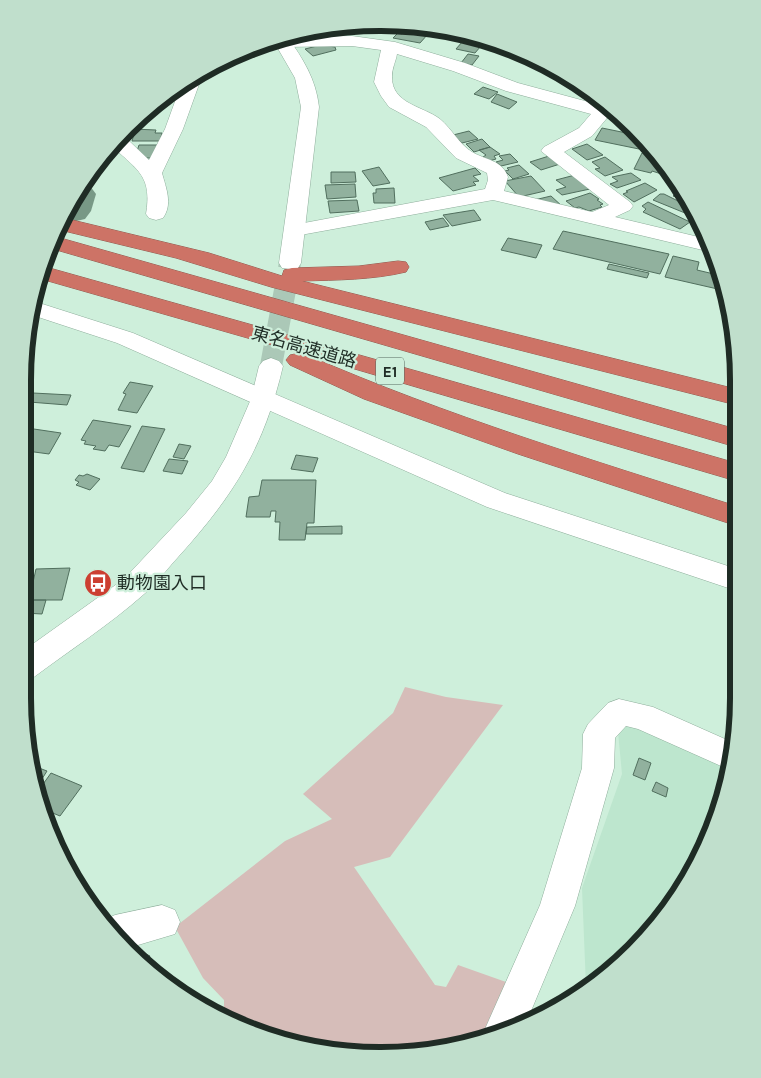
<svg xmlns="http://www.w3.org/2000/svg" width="761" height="1078" viewBox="0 0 761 1078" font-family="Karla,'Noto Sans JP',sans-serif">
  <rect width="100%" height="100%" fill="#ceefdb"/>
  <path fill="#bde6ce" d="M629,722L654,729L675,745L730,770L726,790L702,856L665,915L617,966L586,987L582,888L622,774L618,732Z"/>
  <path fill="#d6bdb9" d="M405,687L446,697L503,705L390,857L354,867L435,985L446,987L458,965L506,982L488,1034L428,1052H333L243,1028L224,1016V1000L203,978L175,927L285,841L332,819L303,794L393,713Z"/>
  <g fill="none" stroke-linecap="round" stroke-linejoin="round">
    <path fill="#789986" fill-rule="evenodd" d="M84,185L90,186L96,194L91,211L85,219L72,222L63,220L70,202Z"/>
  </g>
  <path fill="#91b19e" stroke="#516f5e" d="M406,30L428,34L420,43L393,38L398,33L402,34Z
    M469,34L486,40L475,53L456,49Z
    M321,45L335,47L336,50L313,56L305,49Z
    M468,54L479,56L472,65L461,63Z
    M483,87L498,92L489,99L474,94Z
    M497,94L517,102L509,109L491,102Z
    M602,128L641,136L644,139L639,149L595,140Z
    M133,129L156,130L155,133H162L160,141H132L134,134H131Z
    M469,131L478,139L462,143L453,135Z
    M482,139L490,147L474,152L466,144Z
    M587,144L603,155L587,160L572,149Z
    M139,145H158L153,158H145L137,151Z
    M490,147L500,154L494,156L496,159L489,161L483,157L486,155L479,150Z
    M642,153L658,156L671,177L652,171L651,173L634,169Z
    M510,154L518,162L501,166L496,162L503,160L499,156Z
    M549,156L560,164L541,170L530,162Z
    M605,157L623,170L605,176L595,169L600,168L592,162Z
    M519,165L529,174L513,179L505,171L509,170L507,168Z
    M379,167L390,183L373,186L362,171Z
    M475,168L481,174L473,176L479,181L473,182L476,185L453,191L439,178Z
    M331,172H355L356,182L331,183Z
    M631,173L641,180L617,188L610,184L618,181L612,177Z
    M575,175L590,189L562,195L556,190L566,187L556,180Z
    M531,176L545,191L519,197L505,181Z
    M645,183L657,190L634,202L623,194L628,192L626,191Z
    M355,184L356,197L327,199L325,185Z
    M394,188L395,203H374L373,193H376V189Z
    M680,190L688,201L673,196Z
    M590,193L599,199L597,200L603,204L600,205L602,207L589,211L579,207L575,208L566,201Z
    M660,194H664L692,208L685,213L653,200Z
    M551,196L563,207L530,201Z
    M357,200L359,211L330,213L328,201Z
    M648,202L690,222L680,229L643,212L646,209L642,206Z
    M474,210L481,220L452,226L443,215Z
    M443,218L449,226L430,230L425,222Z
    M563,231L669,254L660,274L553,249Z
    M508,238L542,245L536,258L501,250Z
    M673,256L699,262L697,270L718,275L722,290L665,277Z
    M609,264L649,273L647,278L607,269Z
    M130,382L153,386L137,413L118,410L126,394L123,393Z
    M33,393L71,395L67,405L29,402Z
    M93,420L131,426L119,447L109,445L105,451L93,449L96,446L84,444L86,441L81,440Z
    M142,426L165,429L144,472L121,468Z
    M27,428L61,433L49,454L27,451Z
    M179,444L191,446L184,459L173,457Z
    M296,455L318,458L313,472L291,469Z
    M169,459L188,461L182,474L163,471Z
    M87,474L100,479L90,490L76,485L79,482L75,480L79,475L83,476Z
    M262,480H316L314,523H307L305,540H279L280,522H275L276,511H271L270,517H246L249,497L259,496Z
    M342,526V534H306L307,527Z
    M70,568L62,600H29L36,569Z
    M24,598H30L29,600H46L42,614L24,613Z
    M639,758L651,763L645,780L633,775Z
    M31,765L47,771L35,790Z
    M51,773L82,786L60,816L43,809L36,794Z
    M656,782L668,788L666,797L652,791Z
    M128,945L150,956L144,966L127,947Z"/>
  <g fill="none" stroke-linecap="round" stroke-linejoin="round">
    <path stroke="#abc8b7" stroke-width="22" stroke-dasharray="22 11" stroke-linecap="butt" d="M271,366L290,263"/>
    <g stroke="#8fae9c" stroke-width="1">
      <path id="street" d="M352,36L395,42L465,63L518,83L611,108L624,120L619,121L607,118L592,136L564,152L630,202L633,206L630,210L615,217L707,239L711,252L493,200L295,236L288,234L285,230L288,226L485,189L488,180L487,173L456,158L426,127L389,107L381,96L374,82L381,50L352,46L283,47L277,46L275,42L277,39L285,37ZM397,54L453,71L506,91L591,114L579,128L544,147L541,151L609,205L592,212L504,191L508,177C502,160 486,160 472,152C459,144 452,129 440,119C423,106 391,104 392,76C392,68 396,61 397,54Z
        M199,72L202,76L183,129L162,173C166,188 173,204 163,218L156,220L149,218L146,214C152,177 139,171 114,148L123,137L126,138L149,160L165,129L181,85Z
        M33,301L133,333L505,493L737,569V591L487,507L117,343L29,314Z
        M619,699L653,707L734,743L730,770L638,729L626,726L615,738L614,768L575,906L526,1023L487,1034L485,1029L540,905L582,768L583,734L588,724L608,703Z
        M162,905L175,910L180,922L175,934L128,948L104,920L115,915Z"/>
    </g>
    <g stroke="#8fae9c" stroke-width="1">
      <path id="secondary" d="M287,36C303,59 316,79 319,107L301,263L298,268L290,269L282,268L279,263L301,107L295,78L273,40Z
        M271,358L279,361L283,366C264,447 234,495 179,556C167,569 156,584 143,595C109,625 70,650 34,677L23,680V651L124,579L186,513L212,481L226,457L251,399L259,366L263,361Z"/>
    </g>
    <g stroke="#905a4f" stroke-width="1">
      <path id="highway" d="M64,218L209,253L282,276L284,270L292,268L359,266L398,261L406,262L409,267L406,272C372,280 337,280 302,281L736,389V405L271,287L176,258L60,230Z
        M57,237L736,429V447L53,249Z
        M46,267L420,372L736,463V481L307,355C447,416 592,460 736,506L737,526L518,454L364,399L290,365L286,360L290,355L300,353L41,279Z"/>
    </g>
    <use href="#street" fill="#fff" fill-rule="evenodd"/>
    <use href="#secondary" fill="#fff" fill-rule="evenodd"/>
    <use href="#highway" fill="#cd7366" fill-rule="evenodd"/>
  </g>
  <defs>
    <g id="bus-disc" transform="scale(1.4375)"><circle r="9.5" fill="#cc3f31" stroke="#ceefdb"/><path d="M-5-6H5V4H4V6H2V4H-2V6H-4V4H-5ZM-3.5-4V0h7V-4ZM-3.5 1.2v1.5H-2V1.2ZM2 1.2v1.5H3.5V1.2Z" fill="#fff"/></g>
  </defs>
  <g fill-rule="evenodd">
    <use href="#bus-disc" x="98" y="583"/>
  </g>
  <g text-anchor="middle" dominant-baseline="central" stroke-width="4.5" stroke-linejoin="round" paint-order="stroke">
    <rect fill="#ceefdb" stroke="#54665c" stroke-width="1" x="376" y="357.5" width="28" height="27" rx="4"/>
    <g font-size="16" font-weight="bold" fill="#1f2c25">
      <text x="390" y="371">E1</text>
    </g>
    <g font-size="18" fill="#1f2c25" stroke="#ceefdb">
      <text transform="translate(304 347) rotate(16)">東名高速道路</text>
    </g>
    <g font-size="18" fill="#1f2c25" stroke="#ceefdb" text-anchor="start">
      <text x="117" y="583">動物園入口</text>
    </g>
  </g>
  <path d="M0 0H761V1078H0ZM380 31H381A349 349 0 0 1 730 380V698A349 349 0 0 1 381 1047H380A349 349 0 0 1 31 698V380A349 349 0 0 1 380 31Z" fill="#c0dfcc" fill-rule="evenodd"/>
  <path fill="none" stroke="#1f2c25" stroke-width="6" d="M380 31H381A349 349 0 0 1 730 380V698A349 349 0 0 1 381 1047H380A349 349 0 0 1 31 698V380A349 349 0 0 1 380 31Z"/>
</svg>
